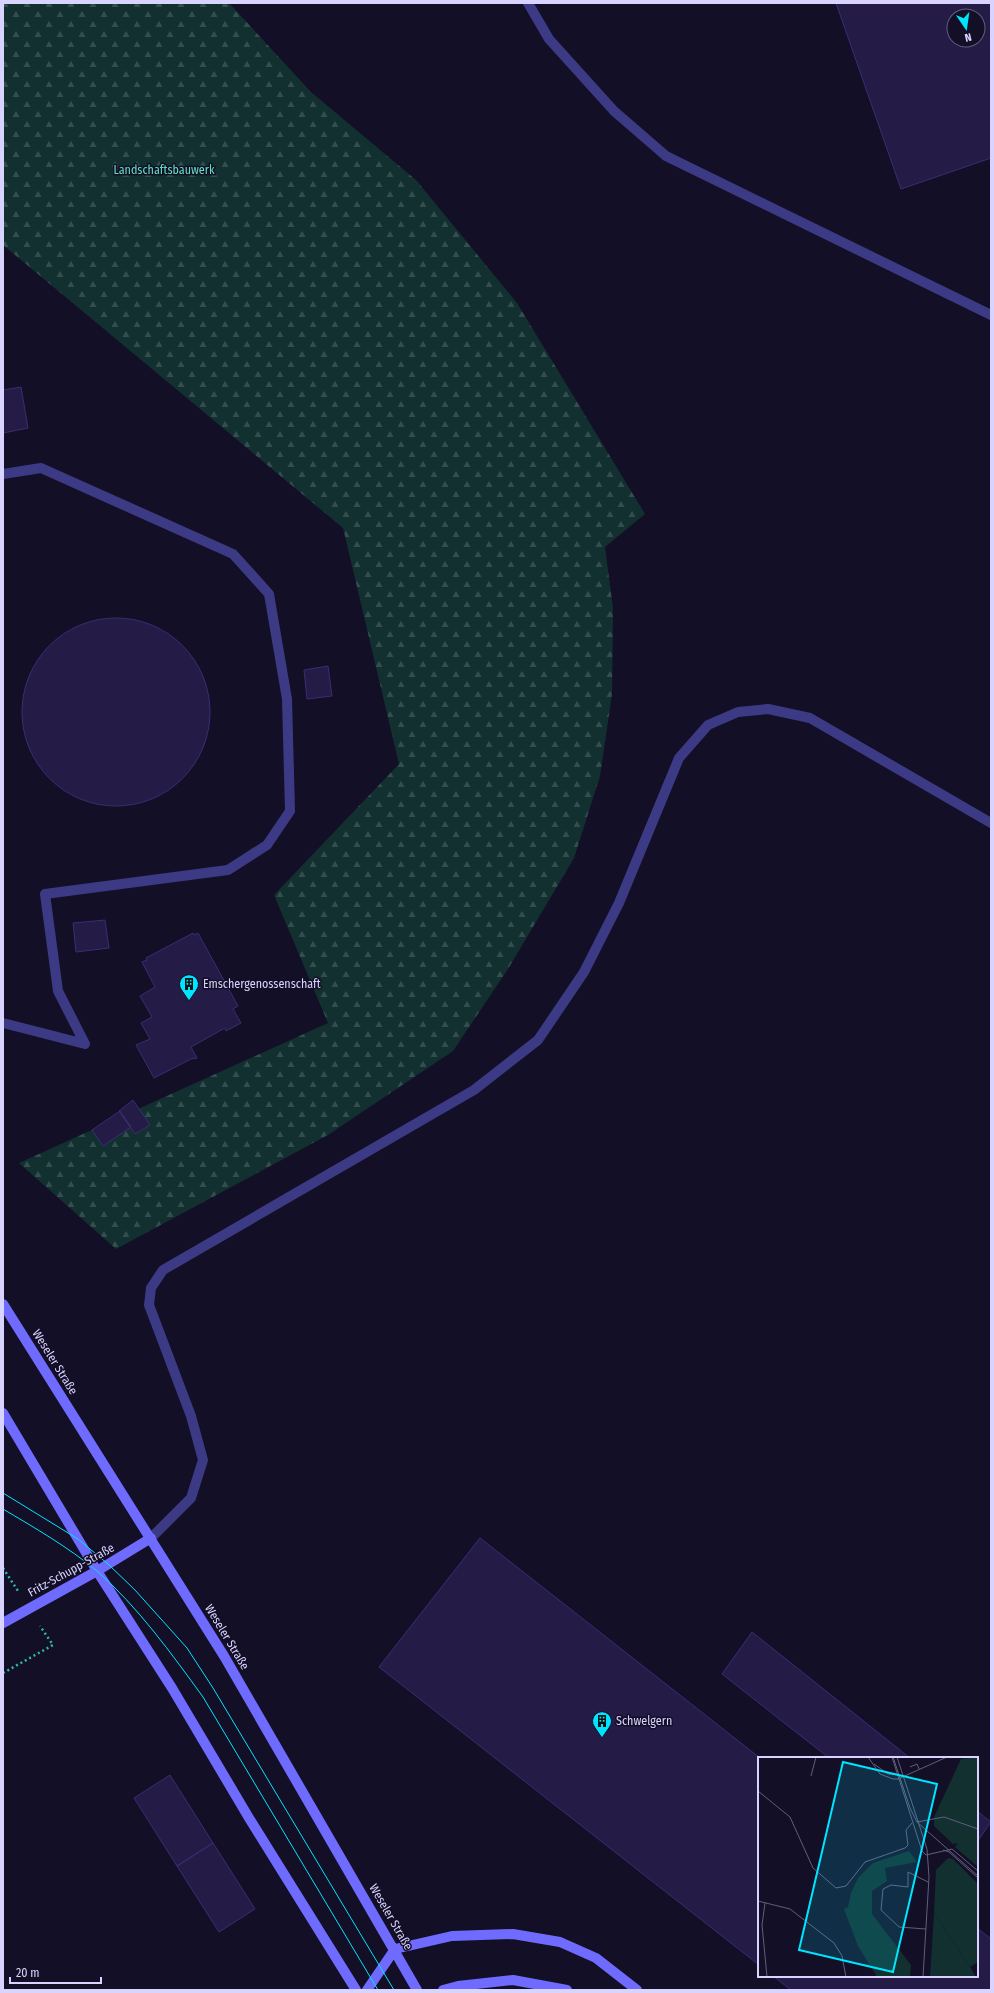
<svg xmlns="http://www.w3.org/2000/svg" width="994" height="1993" viewBox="0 0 994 1993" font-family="'Fira Sans Condensed',sans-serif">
  <defs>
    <pattern id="forest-firs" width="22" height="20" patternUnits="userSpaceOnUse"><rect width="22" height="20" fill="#12302f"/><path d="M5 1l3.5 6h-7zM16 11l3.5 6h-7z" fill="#344d4e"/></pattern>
  </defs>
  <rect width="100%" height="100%" fill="#130f26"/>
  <path fill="url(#forest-firs)" d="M3,3H229L311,92L416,180L517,303L645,514L605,547L613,608L612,694L600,776L574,858L508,969L453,1051L328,1135L116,1249L19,1163L328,1023L274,895L399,764L343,528L3,245Z"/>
  <path fill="#241b47" stroke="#3b2d73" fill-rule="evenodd" d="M836,3H991V158L901,189ZM954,16H978V40H954Z
    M21,387L28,428L3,433V390Z
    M22 712a94 94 0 1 1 188 0a94 94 0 1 1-188 0Z
    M328,666L332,696L307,699L304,670Z
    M105,920L109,948L76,952L73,923Z
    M193,933L194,935L198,933L238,1006L233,1009L241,1023L226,1031L225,1028L191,1047L197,1058L194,1059L193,1058L154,1078L136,1045L150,1039L141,1023L152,1017L140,996L155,987L142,962L147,960L146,958Z
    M133,1100L150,1125L135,1134L119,1111Z
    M120,1111L131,1127L103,1146L92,1130Z
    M480,1538L760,1758L759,1965L379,1667Z
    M752,1632L910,1758H829L722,1674Z
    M170,1775L213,1843L177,1866L134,1798Z
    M977,1811L991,1822L977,1842Z
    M213,1843L255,1909L219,1932L177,1866Z
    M977,1928L991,1939V1990H791L773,1976H977Z"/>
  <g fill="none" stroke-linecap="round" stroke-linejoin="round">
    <path stroke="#2fb8b0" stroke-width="2.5" stroke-dasharray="2 3" stroke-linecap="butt" d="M3,1568L18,1591
      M3,1673L53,1645L40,1626"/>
    <path stroke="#3d3a85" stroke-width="10" d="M528,3L549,39L614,111L666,156L991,315
      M3,474L41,468L233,554L269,594L287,699L290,811L267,845L228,870L45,894L58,991L85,1044L3,1023
      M151,1538L191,1498L203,1460L191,1416L149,1305L151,1288L163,1270L474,1090L538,1040L584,972L619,903L679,758L708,725L738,712L768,709L810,718L991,823"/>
    <path stroke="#6f6bff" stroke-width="10" d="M3,1304L224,1656L417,1990
      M3,1413L97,1571L172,1688L249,1818L356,1990
      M3,1623L97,1571L151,1538
      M367,1990L395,1949L452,1936L513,1934L560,1942L596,1958L637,1990
      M443,1990L458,1986L513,1980L567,1990"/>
    <path stroke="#00e5ff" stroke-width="1" d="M3,1493L78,1539L108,1564L135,1590L187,1648L213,1688L394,1990
      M3,1509C35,1528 68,1547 97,1571C138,1607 171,1653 203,1697L378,1990"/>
  </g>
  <defs>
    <g id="building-pin" transform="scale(1)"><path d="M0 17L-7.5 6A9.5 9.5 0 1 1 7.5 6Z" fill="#00e5ff" stroke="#130f26"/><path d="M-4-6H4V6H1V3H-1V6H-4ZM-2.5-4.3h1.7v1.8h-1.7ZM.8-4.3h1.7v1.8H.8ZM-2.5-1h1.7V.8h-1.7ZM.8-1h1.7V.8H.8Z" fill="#111"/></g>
  </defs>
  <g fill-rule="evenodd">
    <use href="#building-pin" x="189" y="984"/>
    <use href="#building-pin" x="602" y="1721"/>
  </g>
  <g text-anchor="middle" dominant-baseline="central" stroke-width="3" stroke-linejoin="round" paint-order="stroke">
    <g font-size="12" fill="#5fe0c0" stroke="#130f26">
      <text x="164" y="170">Landschaftsbauwerk</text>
    </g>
    <g font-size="12" fill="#d9d4ff" stroke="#130f26" text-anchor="start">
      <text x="203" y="984">Emschergenossenschaft</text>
      <text x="616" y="1721">Schwelgern</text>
    </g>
    <g font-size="12" fill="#d9d4ff" stroke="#130f26">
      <text transform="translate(55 1362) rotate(58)">Weseler Straße</text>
      <text transform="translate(71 1570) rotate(-29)">Fritz-Schupp-Straße</text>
      <text transform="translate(227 1637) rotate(59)">Weseler Straße</text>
      <text transform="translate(391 1917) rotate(60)">Weseler Straße</text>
    </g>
  </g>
  <g transform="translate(758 1757)">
    <rect width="220" height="220" fill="#130f26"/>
    <path d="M151,94L159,105L127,111L129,124L114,134V157L153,208L152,220H119L100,189L86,152L90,150L93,136L100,121L115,106Z" fill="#12302f"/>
    <path d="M220,0V110L197,90L200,86L195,87L176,69V60L203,2ZM176,156L212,210L218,220H172Z" fill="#12302f"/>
    <path d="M190,101L195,102L220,127V205L212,210L176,156L178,113Z" fill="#12302f"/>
    <path fill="none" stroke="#625e7d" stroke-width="1" d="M110,0L122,17L135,22H140L189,0M134,0L164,94L168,98M135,0L152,51L159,65L220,119M139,0L169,92L171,120L165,220M116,7L130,17L141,18M152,10L159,7L161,12M53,19L58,0M0,34L32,60L55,111L78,131L88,129L107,105L147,91L150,88L148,73L154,66M159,65L186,60L220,72M185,93L191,95L220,121M168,98L194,92L220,114M0,144L32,152L76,186L84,199L88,220M7,146L4,168L9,220M168,172L141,170L123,153L125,132L133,128L150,130V115L170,125"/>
    <path fill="#00e5ff" fill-opacity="0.15" stroke="#00e5ff" stroke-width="2" d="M85,5L179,27L135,215L41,193Z"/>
    <rect width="220" height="220" fill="none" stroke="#d9d4ff" stroke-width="2"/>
  </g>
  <rect width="994" height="1993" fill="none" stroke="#d9d4ff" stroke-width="8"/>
  <g transform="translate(966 28) rotate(167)"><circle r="19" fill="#130f26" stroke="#625e7d"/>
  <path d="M0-3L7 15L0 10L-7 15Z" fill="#00e5ff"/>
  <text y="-6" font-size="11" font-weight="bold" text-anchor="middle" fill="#d9d4ff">N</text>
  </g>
  <path d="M10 1977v6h91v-6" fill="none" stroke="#d9d4ff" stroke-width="2"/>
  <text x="16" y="1977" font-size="12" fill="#d9d4ff" stroke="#130f26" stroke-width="3" paint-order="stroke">20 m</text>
</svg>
